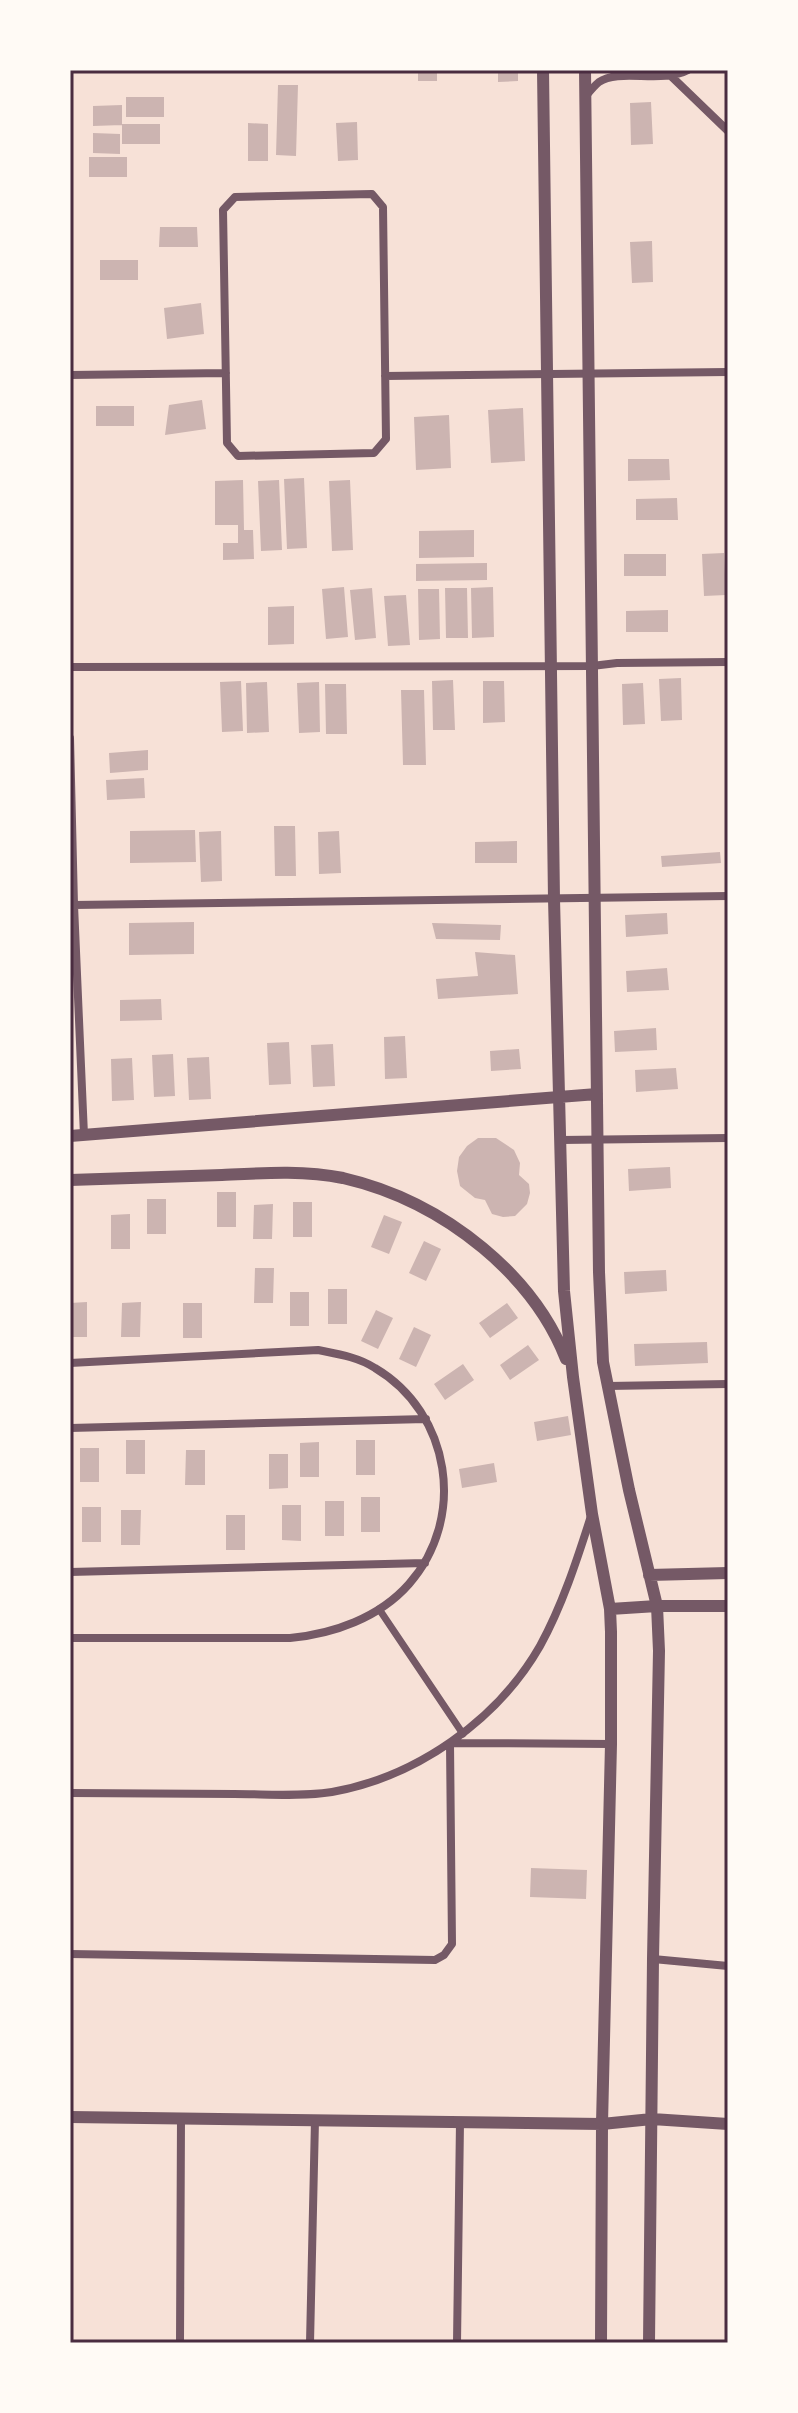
<svg xmlns="http://www.w3.org/2000/svg" width="798" height="2413" viewBox="0 0 798 2413" font-family="Montserrat,sans-serif">
  <rect width="100%" height="100%" fill="#f7e1d7"/>
  <path fill="#ccb4b1" d="M418,70H437V81H418Z
    M498,70H518V81L498,82Z
    M278,85H298L296,156L276,155Z
    M126,97H164V117H126Z
    M651,102L653,144L631,145L630,103Z
    M122,105V125L93,126V106Z
    M357,122L358,160L338,161L336,123Z
    M248,123L268,124V161H248Z
    M122,124H160V144H122Z
    M93,133L120,134V154L93,153Z
    M89,157H127V177H89Z
    M160,227H197L198,247H159Z
    M652,241L653,282L632,283L630,242Z
    M100,260H138V280H100Z
    M201,303L204,334L167,339L164,308Z
    M202,400L206,429L165,435L169,405Z
    M96,406H134V426H96Z
    M523,408L525,461L491,463L488,410Z
    M449,415L451,468L416,470L414,417Z
    M628,459H669L670,480L628,481Z
    M304,478L307,548L287,549L284,479Z
    M243,480L244,530H253L254,559L223,560V543H238V525H215V481Z
    M279,480L282,550L261,551L258,481Z
    M350,480L353,550L332,551L329,481Z
    M677,498L678,520H636V499Z
    M474,530V557L419,558V531Z
    M724,553L726,595L704,596L702,554Z
    M624,554H666V576H624Z
    M487,563V580L416,581V564Z
    M344,587L348,637L326,639L322,589Z
    M493,587L494,637L472,638L471,588Z
    M372,588L376,638L355,640L350,590Z
    M445,588H467L468,638H446Z
    M418,589H439L440,639L419,640Z
    M406,595L410,645L388,646L384,596Z
    M294,606V644L268,645V607Z
    M668,610V632H626V611Z
    M681,678L682,720L661,721L659,679Z
    M453,680L455,730H433L432,681Z
    M241,681L243,731L222,732L220,682Z
    M483,681H504L505,722L483,723Z
    M267,682L269,732L247,733L246,683Z
    M319,682L320,732L299,733L297,683Z
    M643,683L645,724L623,725L622,684Z
    M325,684H346L347,734H326Z
    M401,690H424L426,765H403Z
    M148,750V770L110,773L109,753Z
    M144,778L145,798L107,800L106,780Z
    M274,826H295L296,876H275Z
    M195,830L196,862L130,863V831Z
    M221,831L222,881L201,882L199,832Z
    M339,831L341,873L319,874L318,832Z
    M517,841V863H475V842Z
    M720,852L721,863L662,867L661,856Z
    M667,913L668,934L626,937L625,915Z
    M194,922V954L129,955V923Z
    M432,923L501,925L500,940L436,939Z
    M475,952L515,955L518,994L438,999L436,979L478,976Z
    M667,968L669,990L627,992L626,971Z
    M161,999L162,1020L120,1021V1000Z
    M656,1028L657,1050L615,1052L614,1031Z
    M405,1036L407,1078L385,1079L384,1037Z
    M289,1042L291,1084L269,1085L267,1043Z
    M333,1044L335,1086L313,1087L311,1045Z
    M519,1049L521,1069L491,1071L490,1051Z
    M173,1054L175,1096L154,1097L152,1055Z
    M209,1057L211,1099L189,1100L187,1058Z
    M132,1058L134,1100L112,1101L111,1059Z
    M676,1068L678,1089L636,1092L635,1070Z
    M478,1138H496L514,1150L520,1163L519,1175L529,1184L530,1193L527,1204L515,1216L503,1217L492,1214L485,1200L475,1198L460,1186L457,1171L459,1157L467,1146Z
    M670,1167L671,1188L629,1191L628,1169Z
    M217,1192H236V1227H217Z
    M147,1199H166V1234H147Z
    M293,1202H312V1237H293Z
    M273,1204L272,1239H253L254,1205Z
    M130,1214V1249H111V1215Z
    M384,1215L402,1222L389,1254L371,1247Z
    M424,1241L441,1249L426,1281L409,1273Z
    M255,1268H274L273,1303H254Z
    M666,1270L667,1291L625,1294L624,1272Z
    M328,1289H347V1324H328Z
    M290,1292H309V1326H290Z
    M87,1302V1337H70V1303Z
    M141,1302L140,1337H121L122,1303Z
    M183,1303H202V1338H183Z
    M507,1303L518,1318L490,1338L479,1323Z
    M376,1310L393,1318L378,1349L361,1341Z
    M414,1327L431,1335L416,1367L399,1359Z
    M707,1342L708,1363L635,1366L634,1344Z
    M528,1345L539,1360L510,1380L500,1365Z
    M463,1364L474,1380L445,1400L434,1384Z
    M568,1416L571,1435L537,1441L534,1422Z
    M126,1440H145V1474H126Z
    M356,1440H375V1475H356Z
    M319,1442V1477H300V1443Z
    M80,1448H99V1482H80Z
    M186,1450H205V1485H185Z
    M269,1454H288V1488L269,1489Z
    M494,1463L497,1482L462,1488L459,1469Z
    M361,1497H380V1532H361Z
    M325,1501H344V1536H325Z
    M282,1505H301V1541L282,1540Z
    M82,1507H101V1542H82Z
    M121,1510H141L140,1545H121Z
    M226,1515H245V1550H226Z
    M531,1868L587,1870L586,1899L530,1897Z"/>
  <g fill="none" stroke-linecap="round" stroke-linejoin="round">
    <path stroke="#755966" stroke-width="7" d="M379,1609L463,1734"/>
    <path stroke="#755966" stroke-width="8" d="M672,77L728,131
      M586,96C590,91 594,86 599,82C619,68 662,84 688,70
      M372,194L383,207L386,439L374,453L238,456L227,443L223,210L235,197Z
      M70,375L226,373
      M385,376L728,372
      M70,667L592,666L617,663L728,662
      M70,738L74,905L84,1135
      M74,905L728,896
      M561,1140L728,1138
      M70,1363L318,1350C338,1354 358,1357 375,1368C451,1413 467,1518 409,1584C379,1618 333,1634 290,1638H70
      M608,1386L728,1384
      M70,1428L426,1419
      M70,1572L425,1563
      M450,1743L611,1744
      M70,1793C125,1793 180,1794 234,1794C266,1794 300,1797 332,1792C416,1777 497,1721 540,1646C562,1606 577,1560 591,1516
      M70,1954L435,1960L444,1955L452,1944L450,1743
      M653,1959L728,1966
      M180,2343L181,2118
      M310,2343L315,2120
      M457,2343L460,2122"/>
    <path stroke="#755966" stroke-width="12" d="M543,70L554,899L564,1291L573,1377L592,1514L610,1609L611,1632V1744L602,2124L601,2343
      M585,70L599,1272L603,1362L629,1490L657,1606L659,1651L653,1959L649,2343
      M70,1136L597,1094
      M70,1180C121,1178 171,1177 222,1175C262,1173 304,1170 343,1178C395,1190 442,1214 483,1248C519,1278 549,1315 566,1359
      M649,1575L728,1573
      M610,1609L657,1606H728
      M70,2117L602,2124L652,2119L728,2124"/>
  </g>
  <rect width="798" height="2413" fill="none" stroke="#fffaf5" stroke-width="144"/>
  <rect x="72" y="72" width="654" height="2269" fill="none" stroke="#4a2c40" stroke-width="3"/>
</svg>
